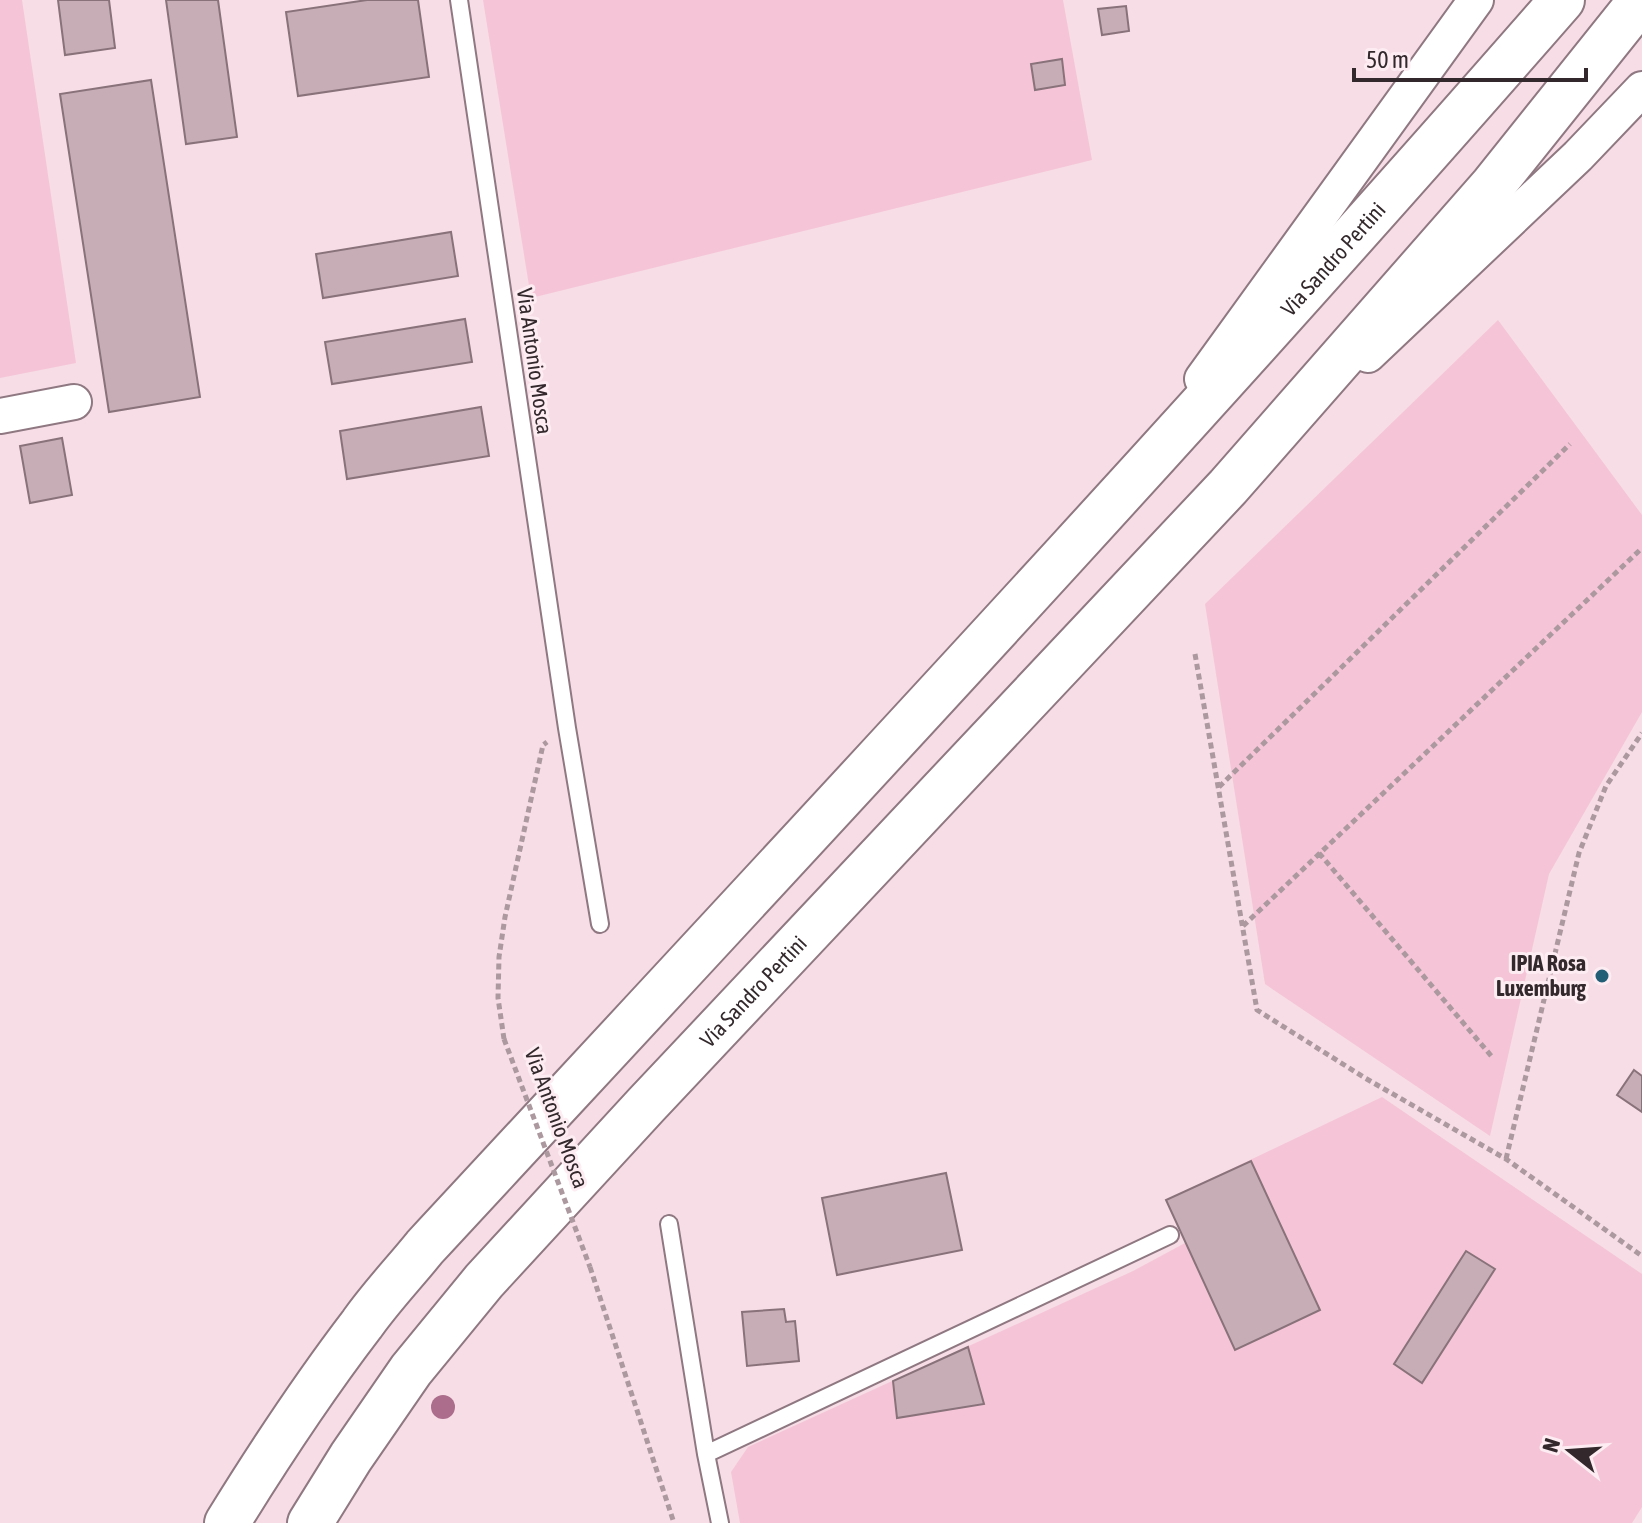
<svg xmlns="http://www.w3.org/2000/svg" width="1642" height="1523" viewBox="0 0 1642 1523" font-family="'Asap Condensed',sans-serif">
  <rect width="100%" height="100%" fill="#f7dde6"/>
  <path fill="#f5c5d7" d="M0,0H22L76,363L0,378Z
    M483,0H1063L1092,160L531,298Z
    M1498,320L1642,515V712L1549,874L1490,1136L1265,984L1205,604Z
    M1382,1097L1642,1274V1507L1632,1523H740L731,1472L748,1447L1133,1271L1185,1243L1166,1200Z"/>
  <path fill="#c6adb6" stroke="#89727a" stroke-width="2" d="M58,0H109L115,48L65,55Z
    M166,0H218L237,137L186,144Z
    M367,0H418L429,77L298,96L286,12Z
    M1126,6L1129,31L1102,35L1098,9Z
    M1062,59L1065,85L1035,90L1031,64Z
    M151,80L200,397L109,412L60,94Z
    M451,232L458,276L323,298L316,254Z
    M465,319L472,362L332,384L325,342Z
    M481,407L489,456L347,479L340,431Z
    M62,438L72,495L30,503L20,446Z
    M1634,1070L1642,1076V1112L1617,1095Z
    M1251,1161L1320,1310L1235,1350L1166,1200Z
    M946,1173L962,1250L837,1275L822,1198Z
    M1466,1251L1495,1269L1422,1383L1394,1364Z
    M784,1309L786,1322L795,1321L799,1361L747,1366L742,1312Z
    M968,1347L984,1404L897,1418L893,1381Z"/>
  <g fill="none" stroke-linecap="round" stroke-linejoin="round">
    <g stroke="#8f7881" stroke-width="20">
      <path id="service" d="M459,0L567,728L600,924
        M669,1224L706,1454L720,1523
        M706,1454L1170,1235"/>
    </g>
    <g stroke="#8f7881" stroke-width="38">
      <path id="minor" d="M1368,355L1578,156L1642,89
        M1202,379L1476,0
        M0,416L74,402"/>
    </g>
    <g stroke="#8f7881" stroke-width="48">
      <g id="secondary">
        <path id="s1" d="M227,1523C269,1455 313,1388 362,1324C381,1297 404,1273 425,1247C807,835 1192,424 1562,0"/>
        <path id="s2" d="M310,1523L351,1457L411,1370L484,1281L646,1105L1228,487L1493,185L1641,0"/>
      </g>
    </g>
    <path stroke="#ac989f" stroke-width="5" stroke-dasharray="6 4" stroke-linecap="butt" d="M1195,654L1257,1010L1365,1078L1506,1159L1642,1256
      M1219,787L1570,444
      M1319,853L1493,1058
      M1243,926L1641,549
      M504,1039L498,998L499,957L505,917L543,745L547,742
      M1506,1159L1579,853L1606,786L1642,733
      M590,1267L674,1523"/>
    <use href="#service" stroke="#fff" stroke-width="16"/>
    <use href="#minor" stroke="#fff" stroke-width="34"/>
    <use href="#secondary" stroke="#fff" stroke-width="44"/>
    <path stroke="#ac989f" stroke-width="5" stroke-dasharray="6 4" stroke-linecap="butt" d="M504,1039L590,1267"/>
  </g>
  <circle fill="#ab6d8b" cx="443" cy="1407" r="12"/>
  <circle fill="#235e77" stroke="#fdedf3" stroke-width="3" cx="1602" cy="976" r="8"/>
  <g text-anchor="middle" dominant-baseline="central" stroke-width="6" stroke-linejoin="round" paint-order="stroke">
    <g font-size="22" fill="#33292d" stroke="#fdedf3">
      <text stroke="none"><textPath href="#s1" startOffset="1682">Via Sandro Pertini</textPath></text>
      <text transform="translate(535 361) rotate(82)">Via Antonio Mosca</text>
      <text stroke="none"><textPath href="#s2" startOffset="694">Via Sandro Pertini</textPath></text>
      <text transform="translate(557 1118) rotate(70)">Via Antonio Mosca</text>
    </g>
    <g font-size="22" font-weight="bold" fill="#33292d" stroke="#fdedf3" text-anchor="end">
      <text x="1586" y="963">IPIA Rosa<tspan x="1586" dy="25">Luxemburg</tspan></text>
    </g>
  </g>
  <g transform="translate(1570 1451) rotate(287)" stroke="#fdedf3" stroke-width="6" paint-order="stroke">
  <path d="M0-6L14 30L0 20L-14 30Z" fill="#33292d"/>
  <text y="-12" font-size="22" font-weight="bold" text-anchor="middle" fill="#33292d">N</text>
  </g>
  <path d="M1354 68v12h232v-12" fill="none" stroke="#33292d" stroke-width="4"/>
  <text x="1366" y="68" font-size="24" fill="#33292d" stroke="#fdedf3" stroke-width="6" paint-order="stroke">50 m</text>
</svg>
